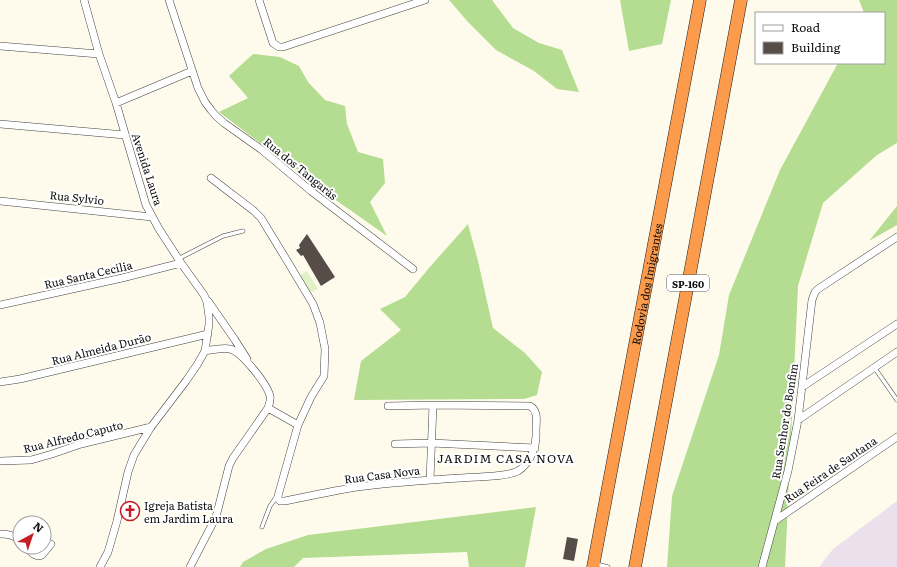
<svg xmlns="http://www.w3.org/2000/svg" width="897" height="567" viewBox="0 0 897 567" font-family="Literata,serif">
  <rect width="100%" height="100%" fill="#fffbec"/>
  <path fill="#ebe0ec" d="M897,501V567H819L833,549Z"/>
  <path fill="#b4dd92" d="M449,0H492L513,28L539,43L562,50L579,92L557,89L534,71L496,50L468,22Z
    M620,0H671L662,44L629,51Z
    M859,0H897V143L877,155L823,203L798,286L785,567H667L672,496L719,355L729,295L780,170L838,63H884V13H864Z
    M253,54L280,57L299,66L308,82L325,100L345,106L347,124L358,152L383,159L385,183L370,202L387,236L323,191L219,112L248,98L229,76Z
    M897,206V225L869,241Z
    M468,224L478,261L493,328L525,353L542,372L537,395L524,399L354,400L361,361L401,330L380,309L405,297L429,268Z
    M536,507L525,567H469L467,552L303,558L294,567H240L243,562L266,549L308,535Z"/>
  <path fill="#e3f2c6" d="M307,271L318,289L310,293L299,276Z"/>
  <path fill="#564d48" d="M307,234L335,277L321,286L303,255L301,256L296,250L300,248L299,245Z
    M567,537L578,539L574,561L563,559Z"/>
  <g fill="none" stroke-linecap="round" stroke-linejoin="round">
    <g stroke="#404040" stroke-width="4.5">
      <path id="service" d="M178,259L223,236L243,231
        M874,367L897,400
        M262,527L270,506L277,496
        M596,564L608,567"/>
    </g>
    <g stroke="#404040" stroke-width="8">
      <path id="minor" d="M84,0L99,54L116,103L146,205L159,229L181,263L204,295L207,302L209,317V324L205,351L197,365L186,381L151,427L134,455L128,472L117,521L108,552L100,567
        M169,0L198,88L205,102L211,110L216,116L224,123L262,150L311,191L413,269
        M259,0L273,43L279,47H283L425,0
        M0,46L99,54
        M116,103L192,71
        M0,124L125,135
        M211,178L254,211L261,218L283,254L313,304L320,323L325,349L324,376L311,397L298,425L278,496V499L280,501H285C309,496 333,491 357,487C373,485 390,483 406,482C430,480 455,478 479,477C490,476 508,476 518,471C531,463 537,445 536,431C536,422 539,411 530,406L433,405L388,406
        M0,201L152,217
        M208,301L235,340L247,359
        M0,305L122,278L181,263
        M0,382L20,379L208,334
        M802,387L897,324
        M268,408L298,425
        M798,420L897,352
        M395,444L431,443L535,448
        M0,461L31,460L52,454L81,444L151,427
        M430,480L433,405
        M776,520L897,437
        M0,534C8,534 14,535 20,541
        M26,547L33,554L38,556L42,555L51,544
        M190,567L216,517L229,466L233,458L268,408C269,405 271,400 270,396C267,384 242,352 230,349C222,347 212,350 205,351
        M762,567L788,471L798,420L812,300L815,292L818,289L897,237"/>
    </g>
    <g stroke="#1e1e1e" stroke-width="13">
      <g id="motorway">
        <path id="s1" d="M593,567L700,0"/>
        <path d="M635,567L741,0"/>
      </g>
    </g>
    <use href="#service" stroke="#fff" stroke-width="3.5"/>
    <use href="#minor" stroke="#fff" stroke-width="7"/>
    <use href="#motorway" stroke="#fd9b4c" stroke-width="12"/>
  </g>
  <defs>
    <g id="church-ring" transform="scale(1)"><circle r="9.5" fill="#fff" stroke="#c51c26" stroke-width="1.5"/><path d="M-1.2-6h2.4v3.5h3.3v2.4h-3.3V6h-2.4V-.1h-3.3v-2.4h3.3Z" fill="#c51c26"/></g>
  </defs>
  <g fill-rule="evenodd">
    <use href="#church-ring" x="130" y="511"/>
  </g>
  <g text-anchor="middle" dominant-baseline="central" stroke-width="4" stroke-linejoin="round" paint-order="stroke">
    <rect fill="#fff" stroke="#565656" stroke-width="1" x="667" y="275" width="42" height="16" rx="3"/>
    <g font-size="10" font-weight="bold" fill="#0d0d0d">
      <text x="688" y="283">SP-160</text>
    </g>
    <g font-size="11" fill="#0d0d0d" stroke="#fff">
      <text transform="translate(301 168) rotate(39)">Rua dos Tangarás</text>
      <text transform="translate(148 169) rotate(72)">Avenida Laura</text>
      <text transform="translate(77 197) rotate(6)">Rua Sylvio</text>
      <text transform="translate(88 274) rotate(-13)">Rua Santa Cecília</text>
      <text stroke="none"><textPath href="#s1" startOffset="288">Rodovia dos Imigrantes</textPath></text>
      <text transform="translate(101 348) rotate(-14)">Rua Almeida Durão</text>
      <text transform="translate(784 421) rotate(-81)">Rua Senhor do Bonfim</text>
      <text transform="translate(73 436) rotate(-14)">Rua Alfredo Caputo</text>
      <text transform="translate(830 469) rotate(-34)">Rua Feira de Santana</text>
      <text transform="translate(382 474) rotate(-7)">Rua Casa Nova</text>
    </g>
    <g font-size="11" fill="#0d0d0d" stroke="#fff" text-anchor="start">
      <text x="144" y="505">Igreja Batista<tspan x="144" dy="13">em Jardim Laura</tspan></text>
    </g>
    <g font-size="12" letter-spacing="1" fill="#0d0d0d" stroke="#fff">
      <text x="506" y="458">JARDIM CASA NOVA</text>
    </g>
  </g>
  <rect x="755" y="12" width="130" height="52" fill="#ffffff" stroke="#9e9e9e"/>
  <rect x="763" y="25" width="20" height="6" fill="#ffffff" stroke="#9e9e9e"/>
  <text x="791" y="32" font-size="12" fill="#0d0d0d">Road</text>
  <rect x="763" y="42" width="20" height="12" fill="#564d48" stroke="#9e9e9e"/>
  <text x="791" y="52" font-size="12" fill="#0d0d0d">Building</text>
  <g transform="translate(32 535) rotate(40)"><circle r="19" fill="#ffffff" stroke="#9e9e9e"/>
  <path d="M0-3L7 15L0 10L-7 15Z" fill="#c51c26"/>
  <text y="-6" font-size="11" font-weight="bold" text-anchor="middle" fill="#0d0d0d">N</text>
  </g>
</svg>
